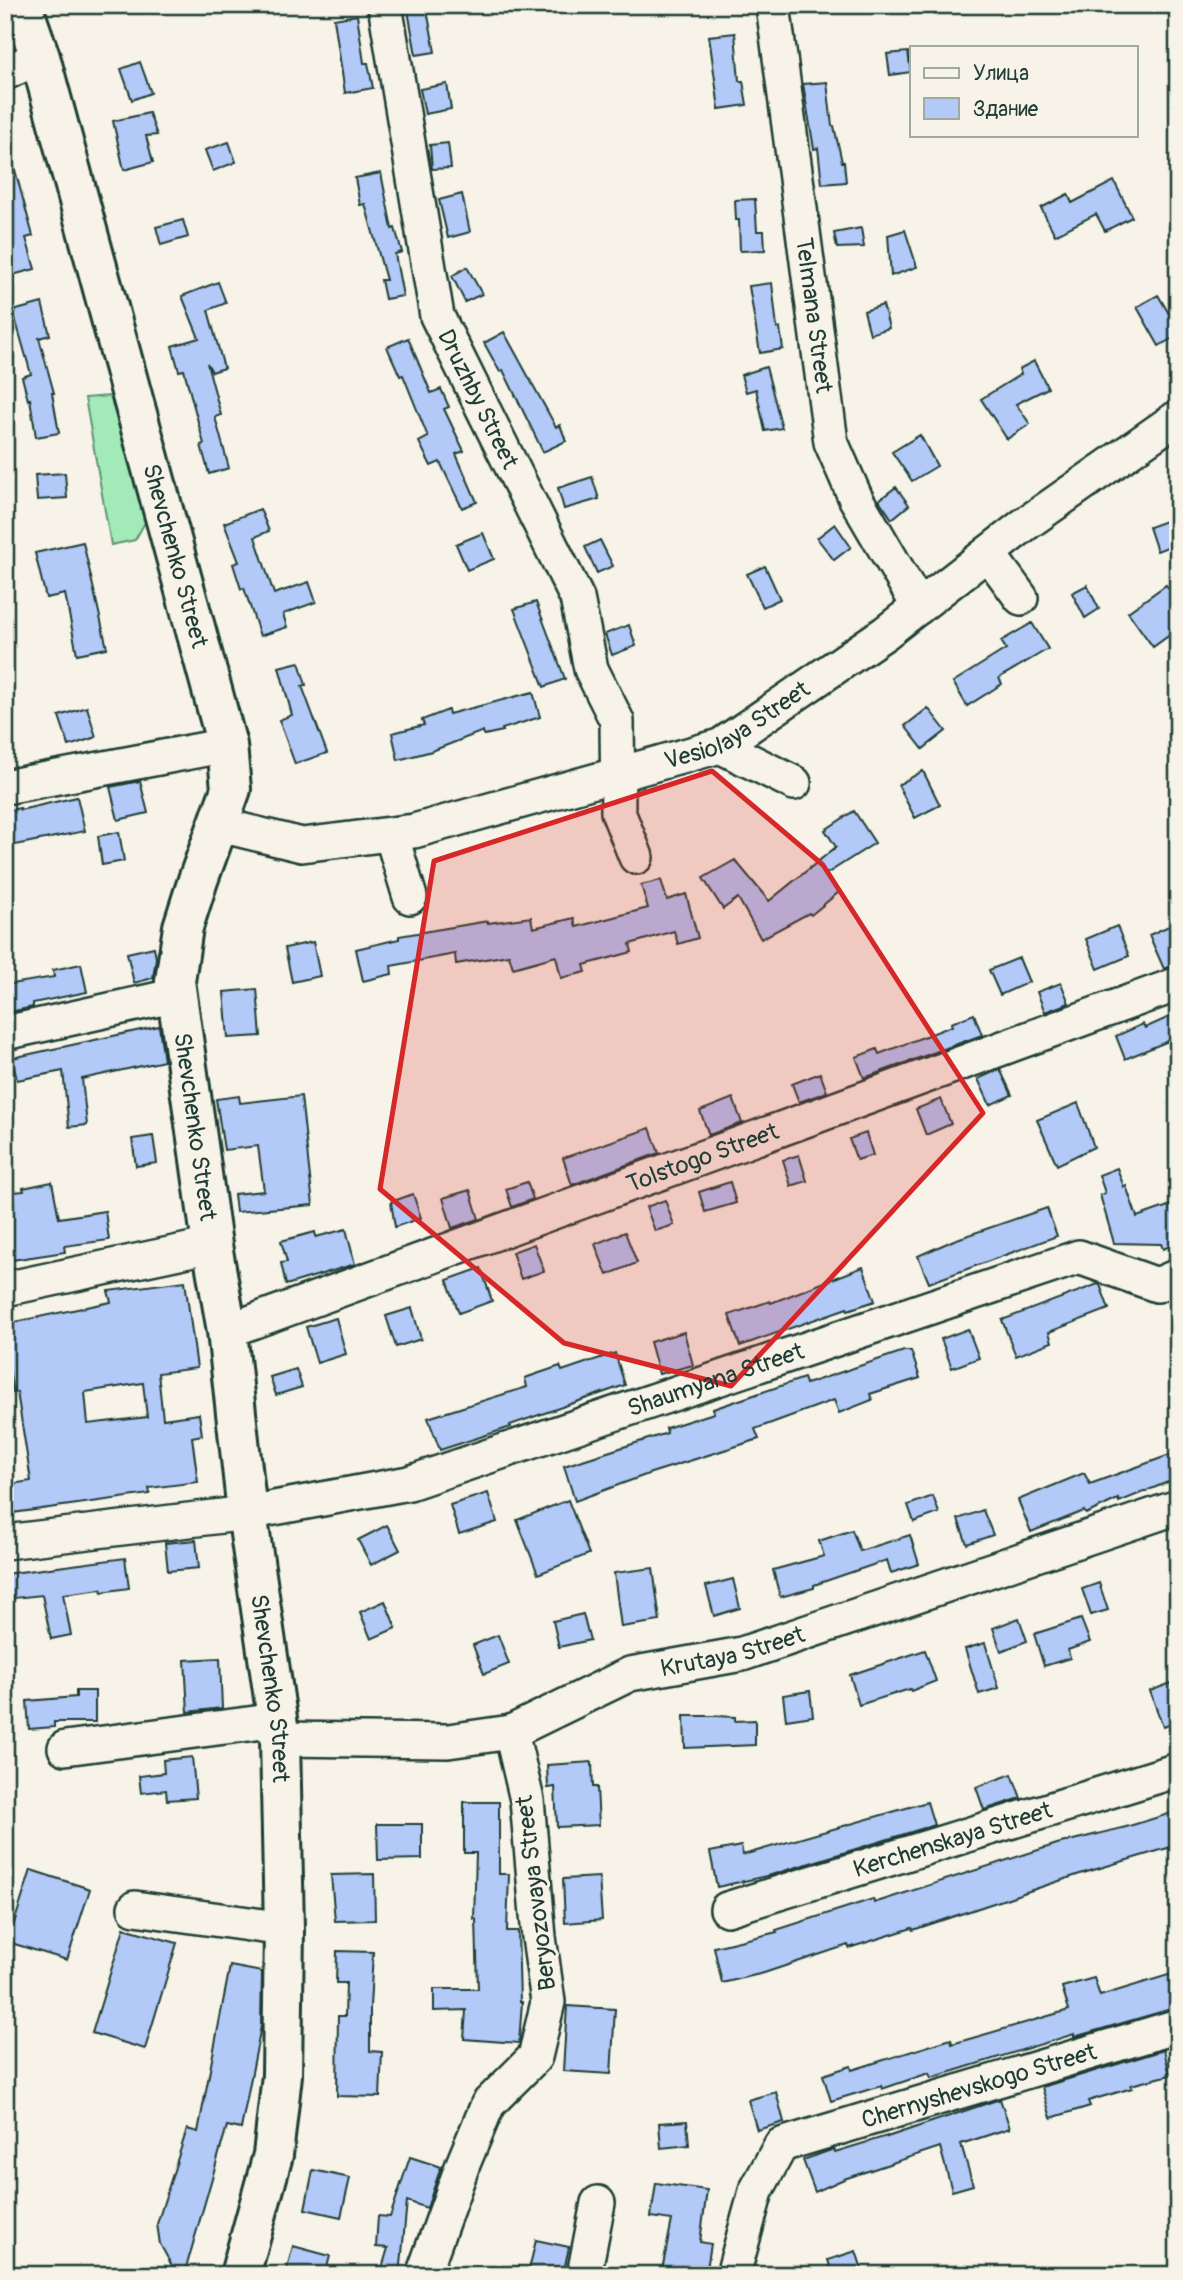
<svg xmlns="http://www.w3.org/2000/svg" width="1183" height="2280" viewBox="0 0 1183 2280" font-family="Pangolin,sans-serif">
  <rect width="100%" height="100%" fill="#f7f3e8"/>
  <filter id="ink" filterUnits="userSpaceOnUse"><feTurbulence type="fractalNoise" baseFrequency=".0143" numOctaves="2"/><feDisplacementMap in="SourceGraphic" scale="14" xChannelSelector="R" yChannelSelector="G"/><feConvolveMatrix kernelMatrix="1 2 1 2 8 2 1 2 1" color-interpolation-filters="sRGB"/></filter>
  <g filter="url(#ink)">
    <path fill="#a2eab8" stroke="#609476" stroke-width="2" d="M110,396L147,519L135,540L111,545L85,398Z"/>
    <path fill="#b3c9f8" stroke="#1f3d34" stroke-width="2" fill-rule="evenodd" d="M407,5H426L435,52L416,55Z
      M357,15L364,63H368L373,88L345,93L334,19Z
      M735,33L739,81H743L747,105L719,109L709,36Z
      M908,52L911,72L890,75L887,54Z
      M140,62L151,93L132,100L121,69Z
      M827,82L832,126H834L842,162H844L846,182L822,184L818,148L814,149L803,84Z
      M447,84L451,109L425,114L420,89Z
      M149,113L157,135L146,136L153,162L124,170L113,121Z
      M229,142L236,162L213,171L205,150Z
      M448,143L451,168L432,169L430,145Z
      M5,155H11L33,236L26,238L35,269L5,277Z
      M381,173L392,229L395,228L402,252L395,254L403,296L385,299L381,280H386L365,204L360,205L355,178Z
      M1114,181L1132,217L1105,231L1096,214L1055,235L1041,208L1068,194L1072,203Z
      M462,194L470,232L448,238L439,200Z
      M755,199L757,231H764L765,250L740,251L739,220H736L735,200Z
      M183,220L188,237L161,245L156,227Z
      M861,228L864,247L837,248L834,233Z
      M905,230L917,267L891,276L888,235Z
      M467,267L482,294L465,302L452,276Z
      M218,282L226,303L208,310L224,368L212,372L207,363L221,415L215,417L229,468L209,474L201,445L204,444L184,370L179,371L172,346L199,338L182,296Z
      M772,283L777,328H780L783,349L760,353L749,286Z
      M1158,295L1178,329V335L1159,346L1137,307Z
      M42,303L50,335L39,338L54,393H52L59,433L36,437L30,399L28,400L22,377L31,374L13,311Z
      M883,305L889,328L870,334L864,311Z
      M504,332L556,427L560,425L566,441L543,452L503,370L500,372L484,343Z
      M408,338L431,393L441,389L449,407L444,409L464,451L456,454L477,502L462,508L440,462L431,466L419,442L428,437L403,375L400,376L387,347Z
      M1034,361L1048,388L1016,404L1030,424L1007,439L981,399L1021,374L1019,369Z
      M766,367L782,428L765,431L756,389L746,392L741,375Z
      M920,435L937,466L912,481L892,452Z
      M65,473L67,498L37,500L35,475Z
      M592,477L599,499L564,509L558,488Z
      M896,487L909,505L892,519L879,500Z
      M260,509L269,531L255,537L274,594L309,582L316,602L283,614L287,627L260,636L244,588L241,589L233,564L239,562L224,523Z
      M1174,518L1178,528V543L1157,551L1149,527Z
      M835,524L851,547L834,560L817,538Z
      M483,533L494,559L467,570L456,544Z
      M600,540L613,566L597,573L585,547Z
      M83,542L107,648L77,654L65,594L46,598L35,553Z
      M765,566L780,599L763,607L747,574Z
      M1087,585L1099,609L1085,618L1072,593Z
      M1166,585L1178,601V629L1153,647L1128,612Z
      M536,602L565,679L544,687L514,609Z
      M1032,623L1048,649L999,678L1002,684L967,706L953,682L1006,649L1001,641Z
      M629,625L636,646L612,655L605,634Z
      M299,662L306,685L302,686L327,753L295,764L279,720L292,715L279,667Z
      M533,692L540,717L502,729L503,731L484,735L483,731L432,751L398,760L392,733L424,725L422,720L448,710L449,714Z
      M87,707L96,737L69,746L59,716Z
      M928,708L946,731L923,749L905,726Z
      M923,771L940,805L915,818L898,785Z
      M140,781L148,813L118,820L110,787Z
      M77,797L85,831L5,847V811L20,808V810Z
      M854,811L875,843L825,875L839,892L811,915L809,913L761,939L738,898L723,909L703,878L735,860L769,901L836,847L825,830Z
      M119,832L124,861L102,865L98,836Z
      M661,880L667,900L686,894L698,938L678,944L674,931L630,944L632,952L584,965L586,972L561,978L556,956L513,968L509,955L456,964L455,954L391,966L392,974L363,981L356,949L399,939V936L488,921V923L531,917L533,928L574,918L576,927L648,908L641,885Z
      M1171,925L1178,941V964L1164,969L1149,935Z
      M1117,926L1129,956L1098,969L1086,939Z
      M313,942L320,976L292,982L285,948Z
      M154,947L156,958L153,978L134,983L127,953Z
      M1019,958L1029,982L1000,995L989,970Z
      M81,964L87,992L33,1003V1007L5,1013V985L54,977L53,970Z
      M1061,983L1069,1003L1045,1012L1037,992Z
      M257,989L261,1036L228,1038L224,992Z
      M1178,1013V1037L1125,1059L1116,1036L1143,1024L1145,1028Z
      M974,1014L982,1035L864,1078L856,1057L877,1049L879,1054L952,1026L951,1023Z
      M159,1026L164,1061L82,1079L87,1125L69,1127L63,1071L17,1080L12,1058Z
      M1000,1069L1012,1095L990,1105L978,1079Z
      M820,1073L827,1092L799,1102L792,1084Z
      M239,1096L240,1103L301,1096L313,1205L236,1212L234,1194L264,1191L258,1146L224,1150L216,1099Z
      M733,1098L742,1123L709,1135L700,1111Z
      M941,1099L951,1124L926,1135L916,1109Z
      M1078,1103L1094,1147L1057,1165L1037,1120Z
      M650,1128L659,1153L572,1185L563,1158Z
      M866,1133L873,1155L857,1160L849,1139Z
      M153,1136L157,1163L136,1166L132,1139Z
      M799,1155L807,1181L791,1186L783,1160Z
      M1117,1168L1124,1187L1126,1186L1137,1217L1174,1204L1178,1214V1243L1163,1249L1161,1244L1114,1243L1100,1195L1105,1193L1099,1175Z
      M52,1182L59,1218L105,1211L109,1240L64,1246L65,1252L5,1261V1193L24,1191L23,1188Z
      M527,1182L533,1199L512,1207L506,1189Z
      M730,1182L736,1203L705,1212L699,1192Z
      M470,1190L479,1219L452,1228L443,1198Z
      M413,1194L421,1218L395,1227L391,1202Z
      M665,1200L674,1225L655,1231L646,1207Z
      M1047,1208L1057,1236L929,1283L918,1256L954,1240Z
      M346,1229L355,1264L286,1285L281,1263L287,1262L281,1241L315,1232L316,1237Z
      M625,1232L637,1263L607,1275L595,1244Z
      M534,1244L544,1271L521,1279L512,1252Z
      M863,1267L875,1301L848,1310L847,1308L740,1346L729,1315L770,1301L771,1303Z
      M481,1268L492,1301L459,1313L447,1280Z
      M185,1281L197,1368L158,1373L163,1419L199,1414L202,1435L192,1437L198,1482L149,1488L150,1494L5,1514V1485L31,1481L17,1392L13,1393L7,1356H5V1324L111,1302L108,1291ZM143,1383L147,1417L88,1424L85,1392Z
      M1098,1284L1100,1285L1109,1309L1049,1332L1052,1342L1016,1356L1002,1320Z
      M412,1308L421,1339L396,1347L386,1316Z
      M336,1318L346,1354L317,1363L306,1327Z
      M968,1329L979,1358L952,1368L941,1339Z
      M684,1332L693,1365L659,1374L650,1342Z
      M904,1351H911L920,1378L870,1394L872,1400L839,1413L834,1400L755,1429L759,1439L651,1473L575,1501L564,1466L667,1433L666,1428L714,1413L713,1409L804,1378L806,1384Z
      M615,1353L625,1385L510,1425L511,1427L440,1450L428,1418L527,1387L525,1378L560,1366L562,1371Z
      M296,1369L302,1387L276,1395L270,1377Z
      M1178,1452V1478L1119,1502L1118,1499L1086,1514L1084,1511L1031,1532L1018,1500L1084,1473L1090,1484Z
      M488,1493L497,1522L459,1534L450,1505Z
      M933,1496L939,1513L914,1522L908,1505Z
      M568,1500L589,1554L538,1574L517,1520Z
      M983,1510L993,1535L967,1544L958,1519Z
      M387,1525L400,1550L371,1565L358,1540Z
      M852,1530L860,1551L910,1535L919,1564L891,1573L887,1560L814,1585V1588L780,1597L773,1570L824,1556L819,1541Z
      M196,1540L199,1568L168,1571L165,1543Z
      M125,1558L129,1588L102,1592L101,1589L63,1594L71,1635L51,1639L42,1595L5,1599V1574Z
      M653,1568L660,1621L621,1627L614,1573Z
      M733,1579L740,1608L714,1616L706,1586Z
      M1099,1583L1108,1610L1091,1615L1082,1589Z
      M385,1601L396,1628L371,1639L360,1612Z
      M583,1614L590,1640L559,1647L553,1621Z
      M1019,1618L1027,1641L1001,1651L993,1628Z
      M1081,1619L1090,1642L1068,1650L1070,1658L1044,1666L1034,1634Z
      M498,1635L509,1664L484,1674L473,1645Z
      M985,1643L999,1688L979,1694L965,1649Z
      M925,1650L936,1681L911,1691L910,1689L859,1705L850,1675Z
      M220,1658L222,1708L188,1712L185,1660Z
      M1171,1683L1178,1702V1722L1163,1727L1150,1691Z
      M76,1691H95V1722H54V1727L29,1729L27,1701L76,1697Z
      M810,1691L813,1716L786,1720L783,1695Z
      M684,1716H717L735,1717V1721L755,1720V1745L685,1748Z
      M192,1757L196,1798L167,1800L166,1790L141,1793L139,1776L164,1773L163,1760Z
      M592,1762L593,1787H597L599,1825L557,1827L555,1787L548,1788L547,1765Z
      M1012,1774L1021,1798L984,1810L976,1787Z
      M464,1802H499V1874H509L507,1931H518L520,2002H522L519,2043L464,2039L466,2010L434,2011V1989H478L476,1919H474L476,1853H464Z
      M927,1802L934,1825L771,1875L717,1887L710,1852L741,1846L743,1855Z
      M1178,1811V1845L1080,1874L913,1930L912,1928L849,1948L848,1945L764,1973L722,1983L714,1947L777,1932L776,1930L873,1899L874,1903L1057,1844L1126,1827Z
      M377,1824H422V1859L378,1860Z
      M31,1870L90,1889L67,1960L8,1942Z
      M374,1874L375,1920L335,1921L331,1875Z
      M599,1877L602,1920L565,1923L563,1879Z
      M124,1928L177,1943L145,2049L92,2033Z
      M337,1951L373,1952L370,2007V2051L382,2052L380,2097L337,2096L338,2016H345L346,1983H336Z
      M230,1966L262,1972L261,2026L241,2129L227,2126L184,2275H177L160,2244L157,2224L187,2129L198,2132Z
      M1178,1972V2007L1074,2037V2034L931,2078L929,2073L882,2089L881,2086L831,2101L823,2075L851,2066L852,2070L951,2039L952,2044L1069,2010L1062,1987L1094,1978L1100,1996Z
      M567,2006L615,2009L611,2074L563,2071Z
      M1164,2050L1170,2075L1131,2085L1132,2088L1088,2101L1090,2106L1051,2118L1042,2087Z
      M776,2092L784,2122L757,2130L748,2100Z
      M1000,2099L1010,2128L961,2144L973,2185L952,2191L940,2147L844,2179L815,2192L803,2160L834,2149L835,2152L887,2136V2137Z
      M687,2121L689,2145L661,2148L659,2123Z
      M410,2157L441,2167L427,2208L407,2201L400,2275H380L388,2248L376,2247L378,2216L390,2217Z
      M313,2170L350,2178L341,2217L305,2209Z
      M656,2183L707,2190L700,2242L711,2244L706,2275H661L672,2220L651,2217Z
      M536,2240L569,2247L563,2275L529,2270Z
      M293,2246L330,2256L325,2275H285Z
      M856,2251L864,2275H833L828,2260Z"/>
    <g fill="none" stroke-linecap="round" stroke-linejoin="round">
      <g stroke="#1f3d34" stroke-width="38">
        <g id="minor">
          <path id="s1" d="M385,5L437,316L577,598L591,669L617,721L618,812L636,857"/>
          <path id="s2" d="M773,5L831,442L856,499L919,607"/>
          <path d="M5,73L40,57"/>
          <path d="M988,553L1021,598"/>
          <path d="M720,746L794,783"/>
          <path d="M5,787L227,745"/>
          <path id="s3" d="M220,825L302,845L414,831L720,746L885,633L1024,525L1178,417"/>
          <path d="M391,834L410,897"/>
          <path d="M5,1033L177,995"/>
          <path d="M5,1289L212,1245"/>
          <path id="s4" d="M227,1331L1178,984"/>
          <path id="s5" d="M5,1542L247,1513L409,1483L1079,1257L1157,1285L1178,1276"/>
          <path id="s6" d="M280,1739L448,1741L511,1732L630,1674L742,1654L1178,1507"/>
          <path d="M65,1748L278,1720"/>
          <path d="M135,1908L284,1929"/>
          <path id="s7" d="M727,1909L1178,1770"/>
          <path d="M423,2275L463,2164L488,2104L535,2057L548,2002L539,1937L527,1800L511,1732"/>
          <path d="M584,2275L598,2203"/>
          <path id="s8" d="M733,2275L756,2191L781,2145L1178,2026"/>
        </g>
      </g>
      <g stroke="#1f3d34" stroke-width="44">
        <g id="major">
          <path id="s9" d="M22,5L40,57L227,745L231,789L198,880L183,927L175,981L212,1245L227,1331L247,1513L280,1739L284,1929L282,2075L273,2155L240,2275"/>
        </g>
      </g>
      <use href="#minor" stroke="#f7f3e8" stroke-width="33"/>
      <use href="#major" stroke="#f7f3e8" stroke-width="38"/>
    </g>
  </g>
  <path fill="#d62828" fill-opacity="0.2" stroke="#d62828" stroke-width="5" stroke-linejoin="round" d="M712,771L823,865L983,1113L731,1386L564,1343L380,1189L434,861Z"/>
  <g text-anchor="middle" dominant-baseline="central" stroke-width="6" stroke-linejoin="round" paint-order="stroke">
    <g font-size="24" fill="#1f3d34" stroke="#f7f3e8">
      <text stroke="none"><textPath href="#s2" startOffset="313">Telmana Street</textPath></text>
      <text stroke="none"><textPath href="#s1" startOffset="408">Druzhby Street</textPath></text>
      <text stroke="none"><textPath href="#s9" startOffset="572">Shevchenko Street</textPath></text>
      <text stroke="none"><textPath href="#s3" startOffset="539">Vesiolaya Street</textPath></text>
      <text stroke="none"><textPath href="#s9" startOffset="1160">Shevchenko Street</textPath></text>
      <text stroke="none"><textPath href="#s4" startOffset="506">Tolstogo Street</textPath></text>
      <text stroke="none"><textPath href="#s5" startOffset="732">Shaumyana Street</textPath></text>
      <text stroke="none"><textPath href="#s6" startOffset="469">Krutaya Street</textPath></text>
      <text stroke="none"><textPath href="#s9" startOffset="1727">Shevchenko Street</textPath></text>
      <text stroke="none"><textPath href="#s7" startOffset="236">Kerchenskaya Street</textPath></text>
      <text transform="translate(536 1893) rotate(-97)">Beryozovaya Street</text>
      <text stroke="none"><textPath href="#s8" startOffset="346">Chernyshevskogo Street</textPath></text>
    </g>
  </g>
  <rect width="1183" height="2280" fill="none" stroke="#f7f3e8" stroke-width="28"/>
  <rect x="14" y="14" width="1155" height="2252" fill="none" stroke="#1f3d34" stroke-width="2.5" filter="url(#ink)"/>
  <rect x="910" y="46" width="228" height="91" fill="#f7f3e8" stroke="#a1aaa0" stroke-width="2"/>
  <rect x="924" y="68" width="35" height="10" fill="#f7f3e8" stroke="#a1aaa0" stroke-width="2"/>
  <text x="973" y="80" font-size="21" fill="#1f3d34">Улица</text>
  <rect x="924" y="98" width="35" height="21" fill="#b3c9f8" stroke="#a1aaa0" stroke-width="2"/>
  <text x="973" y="116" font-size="21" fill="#1f3d34">Здание</text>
</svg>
